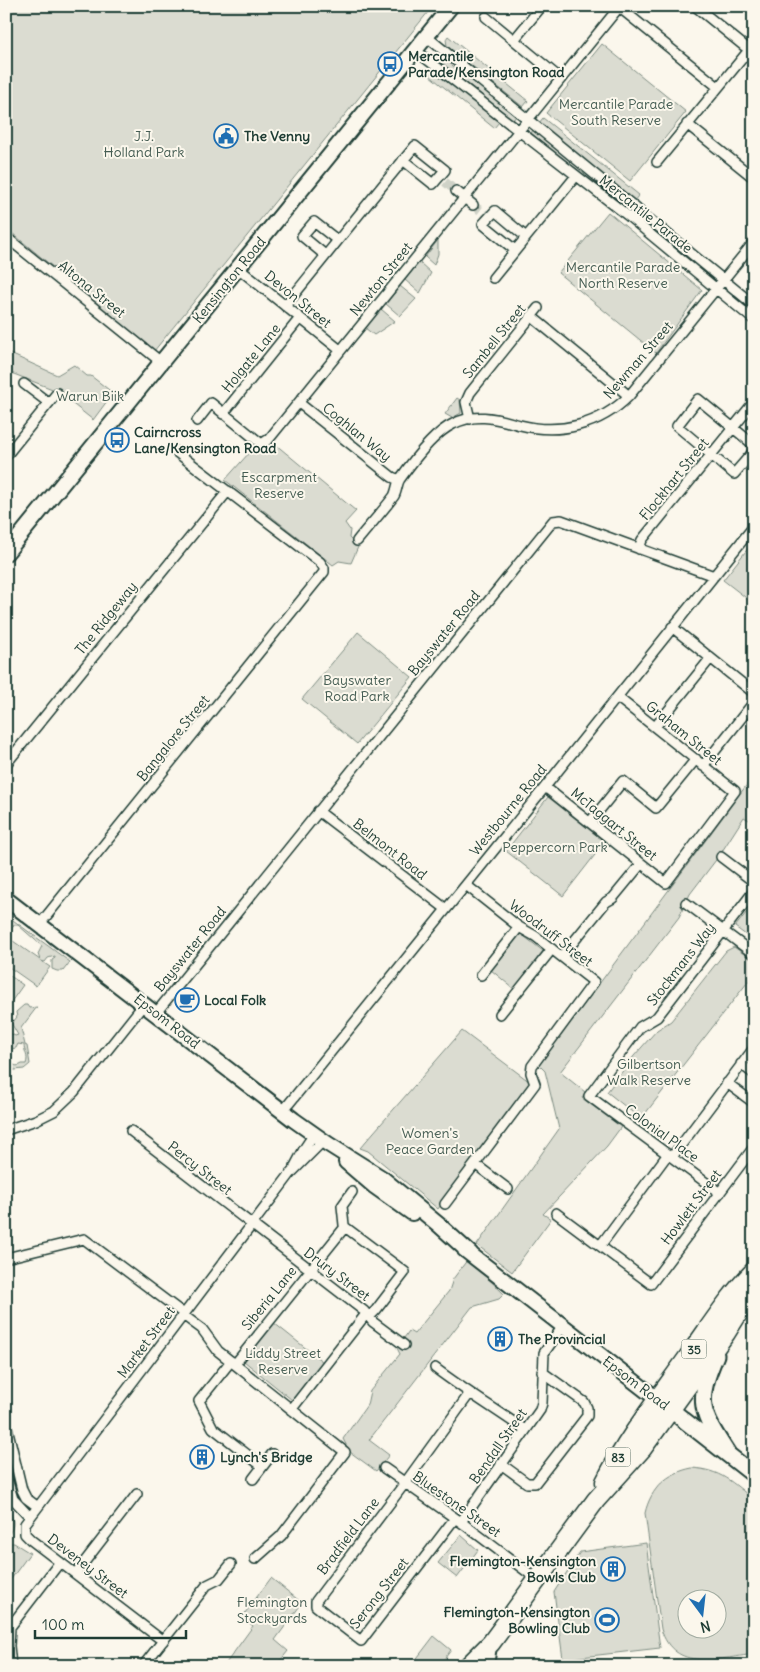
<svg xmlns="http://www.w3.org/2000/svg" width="760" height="1672" viewBox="0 0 760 1672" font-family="Delius,sans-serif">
  <rect width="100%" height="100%" fill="#fbf7ec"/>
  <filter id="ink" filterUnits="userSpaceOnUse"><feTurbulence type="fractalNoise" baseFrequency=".02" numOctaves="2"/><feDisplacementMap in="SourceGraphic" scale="10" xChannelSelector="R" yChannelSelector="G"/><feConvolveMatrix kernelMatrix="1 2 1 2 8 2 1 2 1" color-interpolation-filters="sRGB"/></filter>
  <g filter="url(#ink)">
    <path fill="#dbdcd1" stroke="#7d8c82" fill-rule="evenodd" d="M6,6H433L154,351L6,228Z
      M448,36L528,101L523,107L447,46L446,39Z
      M602,44L686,112L630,181L546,113Z
      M438,53L442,54L517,115L513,120L437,59L436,56Z
      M434,69L499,122L494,128L429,75Z
      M543,118L639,195L632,203L627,199L626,193L539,123Z
      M533,130L572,161L569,164L531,133Z
      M608,212L702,290L656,353L558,273Z
      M663,237L708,274L707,276L661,240Z
      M438,240V254L434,265L425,257Z
      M419,262L431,273L420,293L405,280Z
      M400,286L416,299L400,316L386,304Z
      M381,309L395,321L374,335L365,328Z
      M6,352L57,375L74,365L87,376H91L113,393L93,420L55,390L6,371Z
      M457,398L460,400L461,413L452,418L445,414Z
      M257,444L268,453L275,444L356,511L345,523L350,530L349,538L358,547L351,563L339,561L333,565L225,480Z
      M753,542L754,543V604L723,580Z
      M358,632L412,677L357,744L302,699Z
      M754,775V823L744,817L719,856L690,894L679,917L560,1072L585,1092L582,1098L621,1127L607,1146L543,1214L551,1219L512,1272L477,1245L559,1129L545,1071L539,1065Z
      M548,797L605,842L563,896L506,851Z
      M754,903V941L735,927Z
      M6,915L70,962L63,971H57L52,969V960L55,958V956L48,958L45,962L41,961L50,967L36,986L6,965V951L13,941L40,960L38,954L42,946L18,925H14L10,931L6,923Z
      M520,933L543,951L514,989L491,970Z
      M734,947L754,961V974L641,1119L607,1092L634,1056L657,1030L671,1021L726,951Z
      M6,973L23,985L6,1009Z
      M24,1005H27L29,1008L37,1007L21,1028L25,1045L27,1046L30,1064L24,1069L6,1071L8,1057L9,1064C15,1064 16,1068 22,1064H26C29,1056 24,1052 24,1045L18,1044L16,1048L10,1049L12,1044L7,1037L10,1033L15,1036L18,1035L10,1021L12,1019L13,1022L17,1017L16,1012Z
      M462,1031L530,1082L438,1209L368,1151L360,1148Z
      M468,1259L504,1294L499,1299L472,1307L369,1440L389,1455L376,1471L350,1452L343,1439L367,1405L370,1391L400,1354L397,1348L409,1331L414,1334L449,1291L453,1279Z
      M274,1323L323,1362L292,1400L244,1361Z
      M6,1442L25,1502L23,1505C10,1487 6,1463 6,1442Z
      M692,1468C721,1470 732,1482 754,1500V1654C718,1659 674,1672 661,1629L645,1513C651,1488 667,1473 692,1468ZM688,1600H718V1630H688Z
      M7,1505C13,1517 17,1527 6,1537Z
      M461,1535L478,1550L457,1578L438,1563Z
      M10,1543H14L30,1553L6,1586V1545Z
      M646,1543L660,1648L563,1659L554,1592L580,1552Z
      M271,1578L302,1603L275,1640L288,1651L276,1666H224L253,1626L242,1617Z
      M434,1636L451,1650L439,1666H411Z"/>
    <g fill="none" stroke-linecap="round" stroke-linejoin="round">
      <path stroke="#cfd2c7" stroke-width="9" stroke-dasharray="9 4.5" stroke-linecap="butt" d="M445,182L456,191
        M473,205L485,214"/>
      <g stroke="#1f3d34" stroke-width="12">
        <path id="street" d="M695,6L754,54
          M619,7L718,87
          M486,17L561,79
          M426,36L754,305
          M514,40L542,6
          M415,50L627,215L754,320
          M687,124L754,178
          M657,162L754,44
          M456,191L473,205
          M6,237L161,362
          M515,250L483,224L495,211L526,237
          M325,255L302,236L314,222L337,240
          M238,268L340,350
          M493,278L576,176
          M285,306C328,253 371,199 415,146L445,170L433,184L403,160
          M531,316L629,396
          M24,384L49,403
          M299,403L392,477L399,480
          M223,414L300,318
          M470,419L466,402L470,393L538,308
          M197,421L211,403L259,442L263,443L269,439L620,6
          M754,445L698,399L677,426L734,474L754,451
          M6,456L57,393
          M6,527V528
          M357,541C369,526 382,512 394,496C397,491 397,483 400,479C412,462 434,433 453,424C476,412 497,419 520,425C560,435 600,425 629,396L754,242
          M639,549L642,540L754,402
          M672,627L754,693
          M655,727L710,659
          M6,764L228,491
          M703,766L754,702
          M545,787L666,883L735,791L617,697
          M318,811L446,909
          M590,822L623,781L656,808L696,759
          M721,857L754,882
          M686,903L754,954
          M40,924L324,572V568L320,562L175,451
          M562,956L606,902L613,898L641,864
          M481,975L519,927
          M156,1013L553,521L561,520L714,576
          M500,1014L552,949
          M741,1064L754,1074
          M727,1083L754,1103
          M283,1111L545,787L754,526
          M6,1130L36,1120L54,1111L74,1092L144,1004
          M131,1131L364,1311L373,1322L404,1345
          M672,1157L754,1048
          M475,1164L508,1189
          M295,1166L304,1149L314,1134
          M720,1193L589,1096L640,1027L657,1017L754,891
          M445,1204L535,1084L531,1073L532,1066L594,982L535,936L519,927L466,885
          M556,1213L651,1284L754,1147
          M345,1227L405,1272L376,1310L369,1317
          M345,1227L344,1225L342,1206L352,1192
          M600,1246L668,1154
          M6,1258L84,1239L184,1314
          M183,1315L202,1329L218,1351L345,1452L281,1536L255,1559
          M231,1361L199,1401L213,1428L262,1466
          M235,1364L345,1227
          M435,1368C464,1390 495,1409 525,1430
          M291,1410L366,1314
          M6,1423L22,1490L26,1498L38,1507
          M501,1464L527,1483H535L587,1416V1408L584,1402L542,1372
          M384,1468L465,1525L538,1580
          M6,1476L13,1499L30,1517
          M253,1479L272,1454
          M455,1518L361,1641L316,1606V1601L405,1483L470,1393
          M461,1522L540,1410L542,1403L544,1353L563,1326
          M76,1573L137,1494
          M163,1641L31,1540L25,1534V1524L291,1173L323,1141
          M11,1666L9,1646L10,1627L60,1562
          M143,1666L207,1585L219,1579L231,1564"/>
      </g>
      <g stroke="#1f3d34" stroke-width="18">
        <path id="secondary" d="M6,553L451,6
          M6,899L294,1120L328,1144L382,1178L439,1225L471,1254
          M346,1162L374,1186L412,1213
          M465,1250L657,1399
          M486,1666L489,1646"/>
      </g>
      <g stroke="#1f3d34" stroke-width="19">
        <path id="primary" d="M716,1355C695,1403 701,1412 728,1454
          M671,1410L754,1475"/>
      </g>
      <g stroke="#1f3d34" stroke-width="21">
        <path id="highway" d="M605,1482C628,1436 659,1398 688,1357C709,1328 729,1296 754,1271
          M468,1666L491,1643L596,1500L642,1449L726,1333L754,1288"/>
      </g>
      <use href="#street" stroke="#fbf7ec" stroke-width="9"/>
      <use href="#secondary" stroke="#fbf7ec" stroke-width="14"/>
      <use href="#primary" stroke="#fbf7ec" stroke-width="15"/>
      <use href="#highway" stroke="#fbf7ec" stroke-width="18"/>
    </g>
  </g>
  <defs>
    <g id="bus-ring" transform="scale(1.25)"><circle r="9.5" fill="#fbf7ec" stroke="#1f6fb2" stroke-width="1.5"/><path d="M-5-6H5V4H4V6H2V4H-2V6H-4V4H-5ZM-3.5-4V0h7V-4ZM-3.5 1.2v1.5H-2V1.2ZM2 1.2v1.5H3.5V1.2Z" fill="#1f6fb2"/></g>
    <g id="civic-ring" transform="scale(1.25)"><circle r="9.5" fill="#fbf7ec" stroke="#1f6fb2" stroke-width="1.5"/><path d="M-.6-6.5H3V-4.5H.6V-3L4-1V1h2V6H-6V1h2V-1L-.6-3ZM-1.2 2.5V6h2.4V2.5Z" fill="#1f6fb2"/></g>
    <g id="cafe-ring" transform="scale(1.25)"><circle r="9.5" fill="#fbf7ec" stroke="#1f6fb2" stroke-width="1.5"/><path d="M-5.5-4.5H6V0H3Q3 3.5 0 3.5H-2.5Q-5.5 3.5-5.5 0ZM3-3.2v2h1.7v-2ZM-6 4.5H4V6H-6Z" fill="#1f6fb2"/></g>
    <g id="building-ring" transform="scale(1.25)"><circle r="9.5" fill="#fbf7ec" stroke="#1f6fb2" stroke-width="1.5"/><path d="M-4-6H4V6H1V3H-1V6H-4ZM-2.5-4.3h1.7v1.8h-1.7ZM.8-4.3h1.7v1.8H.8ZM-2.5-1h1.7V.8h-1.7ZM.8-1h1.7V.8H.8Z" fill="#1f6fb2"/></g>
    <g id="stadium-ring" transform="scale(1.25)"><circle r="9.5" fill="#fbf7ec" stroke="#1f6fb2" stroke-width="1.5"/><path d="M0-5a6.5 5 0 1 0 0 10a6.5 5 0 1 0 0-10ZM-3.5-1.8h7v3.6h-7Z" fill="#1f6fb2"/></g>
  </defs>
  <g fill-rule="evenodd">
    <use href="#bus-ring" x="390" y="64"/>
    <use href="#civic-ring" x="226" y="136"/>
    <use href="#bus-ring" x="117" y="440"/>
    <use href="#cafe-ring" x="187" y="1000"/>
    <use href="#building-ring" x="500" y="1339"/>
    <use href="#building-ring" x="202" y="1457"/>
    <use href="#building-ring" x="613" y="1569"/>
    <use href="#stadium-ring" x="607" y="1620"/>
  </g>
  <g text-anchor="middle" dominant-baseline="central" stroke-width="4" stroke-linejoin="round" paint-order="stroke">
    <g fill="#fbf7ec" stroke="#61756b" stroke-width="1">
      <rect x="681.5" y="1339.5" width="25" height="19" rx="4"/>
      <rect x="605.5" y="1447.5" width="25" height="19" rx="4"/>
    </g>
    <g font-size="12" font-weight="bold" fill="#1f3d34">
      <text x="694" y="1349">35</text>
      <text x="618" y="1457">83</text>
    </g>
    <g font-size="14" font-weight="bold" fill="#1f3d34" stroke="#fbf7ec" text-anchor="start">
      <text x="408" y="56">Mercantile<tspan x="408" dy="16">Parade/Kensington Road</tspan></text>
      <text x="244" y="136">The Venny</text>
      <text x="134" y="432">Cairncross<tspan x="134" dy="16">Lane/Kensington Road</tspan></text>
      <text x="204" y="1000">Local Folk</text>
      <text x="518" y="1339">The Provincial</text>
      <text x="220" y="1457">Lynch's Bridge</text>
      <text x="596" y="1561" text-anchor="end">Flemington-Kensington<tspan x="596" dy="16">Bowls Club</tspan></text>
      <text x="590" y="1612" text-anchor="end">Flemington-Kensington<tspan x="590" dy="16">Bowling Club</tspan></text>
    </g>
    <g font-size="14" fill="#455d53" stroke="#fbf7ec">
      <text x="616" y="104">Mercantile Parade<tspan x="616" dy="16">South Reserve</tspan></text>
      <text x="144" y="136">J.J.<tspan x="144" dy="16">Holland Park</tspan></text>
      <text x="623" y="267">Mercantile Parade<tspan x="623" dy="16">North Reserve</tspan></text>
      <text x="90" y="396">Warun Biik</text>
      <text x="279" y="477">Escarpment<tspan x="279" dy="16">Reserve</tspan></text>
      <text x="357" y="680">Bayswater<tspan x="357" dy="16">Road Park</tspan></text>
      <text x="555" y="847">Peppercorn Park</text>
      <text x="649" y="1064">Gilbertson<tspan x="649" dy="16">Walk Reserve</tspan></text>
      <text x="430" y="1133">Women's<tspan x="430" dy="16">Peace Garden</tspan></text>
      <text x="283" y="1353">Liddy Street<tspan x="283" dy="16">Reserve</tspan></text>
      <text x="272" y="1602">Flemington<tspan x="272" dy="16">Stockyards</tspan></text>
    </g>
    <g font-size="14" fill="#1f3d34" stroke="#fbf7ec">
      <text transform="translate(646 214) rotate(39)">Mercantile Parade</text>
      <text transform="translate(381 279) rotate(-51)">Newton Street</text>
      <text transform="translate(229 280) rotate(-51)">Kensington Road</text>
      <text transform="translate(92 289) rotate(39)">Altona Street</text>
      <text transform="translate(298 299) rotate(39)">Devon Street</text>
      <text transform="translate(494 341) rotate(-51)">Sambell Street</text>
      <text transform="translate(251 358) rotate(-51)">Holgate Lane</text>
      <text transform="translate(638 360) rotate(-49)">Newman Street</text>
      <text transform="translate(357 432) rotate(39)">Coghlan Way</text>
      <text transform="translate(674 479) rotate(-51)">Flockhart Street</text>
      <text transform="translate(106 618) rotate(-51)">The Ridgeway</text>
      <text transform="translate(444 633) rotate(-51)">Bayswater Road</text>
      <text transform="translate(684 733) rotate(39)">Graham Street</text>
      <text transform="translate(173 738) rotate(-51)">Bangalore Street</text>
      <text transform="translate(508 810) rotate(-51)">Westbourne Road</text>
      <text transform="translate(614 824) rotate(39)">McTaggart Street</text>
      <text transform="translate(390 849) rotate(38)">Belmont Road</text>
      <text transform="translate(551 933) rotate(37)">Woodruff Street</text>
      <text transform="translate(190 949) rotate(-51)">Bayswater Road</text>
      <text transform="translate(681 964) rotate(-52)">Stockmans Way</text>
      <text transform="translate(167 1021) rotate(38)">Epsom Road</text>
      <text transform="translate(662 1133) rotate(36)">Colonial Place</text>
      <text transform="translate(200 1168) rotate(38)">Percy Street</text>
      <text transform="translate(691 1207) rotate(-53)">Howlett Street</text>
      <text transform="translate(337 1274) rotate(37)">Drury Street</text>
      <text transform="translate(269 1298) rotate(-51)">Siberia Lane</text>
      <text transform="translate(146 1342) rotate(-53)">Market Street</text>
      <text transform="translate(636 1383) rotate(37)">Epsom Road</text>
      <text transform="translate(498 1446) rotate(-55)">Bendall Street</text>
      <text transform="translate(457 1504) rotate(35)">Bluestone Street</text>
      <text transform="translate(348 1536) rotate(-53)">Bradfield Lane</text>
      <text transform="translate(88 1566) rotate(37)">Deveney Street</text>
      <text transform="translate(379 1593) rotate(-52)">Serong Street</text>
    </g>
  </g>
  <rect width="760" height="1672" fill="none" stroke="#fbf7ec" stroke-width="25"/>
  <rect x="12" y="12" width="735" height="1647" fill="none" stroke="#1f3d34" stroke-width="2" filter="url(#ink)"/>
  <g transform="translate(702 1614) rotate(165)"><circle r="24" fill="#fbf7ec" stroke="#a3ada2"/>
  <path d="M0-4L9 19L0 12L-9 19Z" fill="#1f6fb2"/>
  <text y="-8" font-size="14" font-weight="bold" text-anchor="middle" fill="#1f3d34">N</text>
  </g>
  <path d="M35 1630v8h151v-8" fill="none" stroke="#1f3d34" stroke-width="2.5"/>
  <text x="42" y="1630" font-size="15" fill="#1f3d34" stroke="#fbf7ec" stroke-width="4" paint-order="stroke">100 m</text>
</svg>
